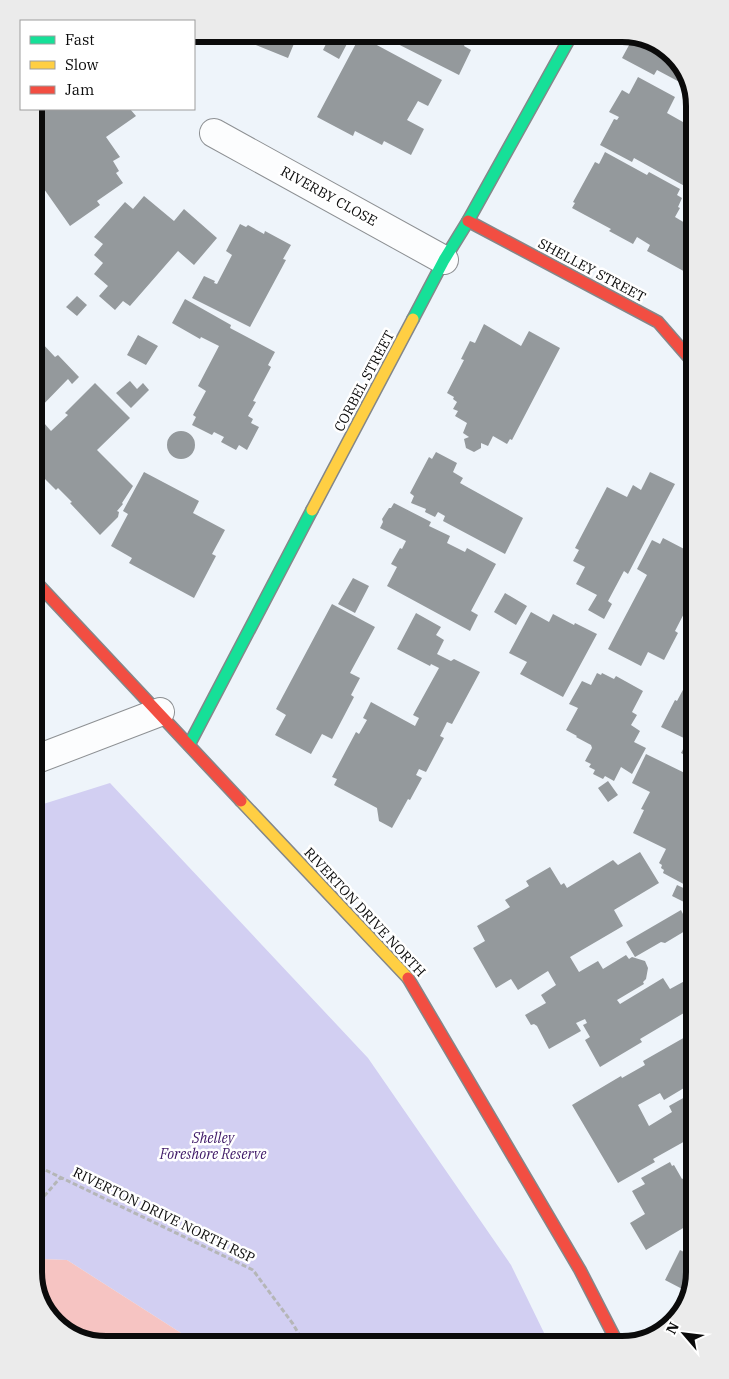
<svg xmlns="http://www.w3.org/2000/svg" width="729" height="1379" viewBox="0 0 729 1379" font-family="'IBM Plex Serif',serif">
  <rect width="100%" height="100%" fill="#eef4fa"/>
  <path fill="#d2cff2" d="M110,783L368,1058L511,1265L548,1341L194,1344L192,1340L67,1260L39,1259L37,806Z"/>
  <path fill="#f6c4c2" d="M39,1259L67,1260L192,1340L194,1344L102,1345L66,1333L39,1300Z"/>
  <path fill="#94999c" d="M255,34H298L288,58L251,43Z
    M331,34H335L349,40L339,59L323,50Z
    M378,34H481L478,40L469,35L464,46L471,50L459,75Z
    M360,36L442,80L428,106L418,101L407,120L424,129L411,155L384,141L382,145L355,131L353,136L317,117Z
    M634,36L666,49L690,79V85L687,83V86L657,70L654,75L622,58Z
    M638,77L675,97L667,113L690,126V189L634,158L632,162L600,145L614,119L617,120L619,117L609,112L622,90L629,94Z
    M38,109H130L136,116L106,137L120,157L113,161L119,171L116,173L123,183L97,201L100,205L70,226L44,189L37,194L34,191V112Z
    M605,152L647,175L649,172L680,189L677,195L682,198L678,207L680,208L675,217L690,226L689,274L647,251L650,245L637,237L633,244L609,231L611,229L572,208L575,203L573,202L595,162L599,164Z
    M144,196L174,221L184,209L217,238L194,265L178,251L130,306L123,301L115,310L99,296L108,286L94,274L103,263L94,255L103,244L94,237L125,202L133,209Z
    M240,224L246,227L248,225L264,234L265,231L291,245L283,259L286,260L250,327L192,298L204,276L215,281L214,283L217,284L232,255L226,251Z
    M77,296L87,305L77,316L66,307Z
    M185,299L231,325L230,328L275,352L268,365L271,367L253,401L256,402L248,416L253,419L251,423L259,427L247,450L239,445L236,450L221,442L224,437L214,432L212,435L192,425L196,417L193,415L206,391L198,386L219,346L201,337L200,339L172,323Z
    M484,324L521,346L529,331L560,348L512,440L510,439L507,444L493,436L488,446L481,443V448L474,452L466,448L464,439L469,437L463,433L467,423L455,416L458,411L453,409L457,402L453,399L454,397L447,393L464,360L461,359L470,341L475,343Z
    M138,335L158,346L146,365L127,355Z
    M41,342L55,357L58,355L79,377L72,384L68,379L35,413V347Z
    M130,381L137,389L143,383L149,390L131,408L116,393Z
    M95,383L130,418L97,450L133,486L122,503L123,504L117,511L119,512L118,517L100,535L70,503L72,502L58,488L56,490L43,477L45,475L36,465L35,432L44,423L51,431L68,415L65,413Z
    M167 445a14 14 0 1 1 28 0a14 14 0 1 1-28 0Z
    M436,452L457,463L453,472L463,478L460,483L523,518L505,554L443,521L445,516L438,512L435,517L425,512L426,509L411,503L414,496L410,493L429,457L432,459Z
    M144,472L199,501L193,513L225,530L212,554L216,556L194,598L129,563L132,558L111,546L128,514L123,511Z
    M650,472L675,484L628,574L624,571L608,601L612,604L604,619L588,610L597,595L576,584L585,567L573,561L579,550L575,548L607,487L627,497L633,485L641,490Z
    M394,503L431,522L429,526L450,536L447,543L465,552L467,548L496,564L471,611L478,615L470,631L387,586L397,567L391,564L400,548L402,549L406,541L380,528L383,522L382,519L389,508H391Z
    M663,538L690,552L688,557L692,559V598L675,631L678,633L664,660L648,652L641,666L608,649L647,575L637,569L652,540L660,544Z
    M353,578L369,586L355,613L338,604Z
    M505,593L527,606L516,625L494,612Z
    M332,604L375,627L350,673L360,678L351,695L354,697L332,739L322,734L311,754L275,735L286,715L276,709Z
    M531,612L549,622L553,614L574,625L575,623L597,634L563,697L520,674L527,662L509,653Z
    M416,613L441,627L436,635L444,640L437,654L451,661L454,659L480,672L452,724L447,722L440,736L444,738L426,772L419,769L416,775L422,778L410,800L408,799L392,828L379,821L377,808L334,785L337,779L332,777L356,732L359,734L367,720L363,718L371,702L415,726L419,718L413,715L439,668L431,664L430,666L397,649Z
    M597,673L601,675L602,673L614,679L616,676L643,691L632,712L637,715L631,725L640,731L634,742L646,748L632,774L621,767L614,781L605,776L603,779L593,774L595,770L589,767L591,764L585,761L592,748L591,745L576,737L577,736L566,730L578,708L569,704L582,681L591,685Z
    M692,673L693,759L681,753L688,740L661,727L675,700L677,701Z
    M646,754L693,777V882L691,888L663,873L664,870L661,868L662,865L659,863L666,849L633,833L644,810L641,809L650,792L632,783Z
    M608,781L618,795L608,802L598,788Z
    M640,852L659,883L614,910L623,926L570,957L579,972L598,961L603,969L626,955L629,959L632,957L645,961L648,968L646,979L643,982L644,984L617,1000L620,1004L663,978L670,989L692,977L694,981V1007L640,1039L642,1042L600,1067L585,1040L590,1037L583,1025L587,1023L585,1019L576,1023L581,1031L549,1049L537,1026L534,1024L531,1025L525,1015L546,1003L541,995L556,985L548,971L518,990L511,979L496,988L473,948L485,941L477,926L510,907L505,900L529,886L526,881L550,867L561,885L564,883L567,888L613,860L618,865Z
    M677,885L692,892L686,903L672,896Z
    M681,910L690,928L665,943L661,942L635,957L626,942Z
    M694,1032V1082L664,1100L660,1093L638,1105L649,1126L672,1112L669,1106L694,1092L695,1141L690,1144L687,1140L653,1159L655,1162L618,1183L572,1105L621,1076L622,1078L645,1065L643,1061Z
    M670,1162L672,1166L674,1165L682,1179L695,1172V1221L646,1250L630,1223L645,1214L632,1191L645,1184L641,1178Z
    M695,1231V1272L685,1308L681,1306L688,1292L665,1280L680,1250L684,1252Z"/>
  <g fill="none" stroke-linecap="round" stroke-linejoin="round">
    <g stroke="#8d9093" stroke-width="30">
      <path id="street" d="M214,133L444,260
        M37,759L160,712"/>
    </g>
    <g stroke="#848789" stroke-width="14">
      <path id="fast" d="M413,319L444,260L468,221L572,34
        M189,745L312,510"/>
    </g>
    <g stroke="#848789" stroke-width="14">
      <path id="slow" d="M312,510L413,319
        M241,801L408,978"/>
    </g>
    <g stroke="#848789" stroke-width="14">
      <path id="jam" d="M468,221L658,322L691,360
        M36,582L241,801
        M408,978L580,1270L616,1340"/>
    </g>
    <path stroke="#b5b6b7" stroke-width="3" stroke-dasharray="5 2.5" stroke-linecap="butt" d="M39,1167L253,1270L293,1324L304,1343
      M39,1202L61,1177"/>
    <use href="#street" stroke="#fcfdfe" stroke-width="28"/>
    <use href="#fast" stroke="#16e098" stroke-width="11"/>
    <use href="#slow" stroke="#ffcf43" stroke-width="11"/>
    <use href="#jam" stroke="#f24e42" stroke-width="11"/>
  </g>
  <g text-anchor="middle" dominant-baseline="central" stroke-width="5" stroke-linejoin="round" paint-order="stroke">
    <g font-size="14" fill="#0b0b0b" stroke="#fff">
      <text transform="translate(329 196) rotate(29)">RIVERBY CLOSE</text>
      <text transform="translate(592 270) rotate(28)">SHELLEY STREET</text>
      <text transform="translate(364 381) rotate(-62)">CORBEL STREET</text>
      <text transform="translate(365 912) rotate(47)">RIVERTON DRIVE NORTH</text>
      <text transform="translate(164 1215) rotate(26)">RIVERTON DRIVE NORTH RSP</text>
    </g>
    <g font-size="14" font-style="italic" fill="#3e1866" stroke="#fff">
      <text x="213" y="1138">Shelley<tspan x="213" dy="16">Foreshore Reserve</tspan></text>
    </g>
  </g>
  <path d="M0 0H729V1379H0ZM106 42H622A64 64 0 0 1 686 106V1272A64 64 0 0 1 622 1336H106A64 64 0 0 1 42 1272V106A64 64 0 0 1 106 42Z" fill="#ebebeb" fill-rule="evenodd"/>
  <path fill="none" stroke="#0b0b0b" stroke-width="6" d="M106 42H622A64 64 0 0 1 686 106V1272A64 64 0 0 1 622 1336H106A64 64 0 0 1 42 1272V106A64 64 0 0 1 106 42Z"/>
  <rect x="20" y="20" width="175" height="90" fill="#ffffff" stroke="#9d9d9d"/>
  <rect x="30" y="36" width="25" height="8" fill="#16e098" stroke="#9d9d9d"/>
  <text x="65" y="45" font-size="15" fill="#0b0b0b">Fast</text>
  <rect x="30" y="61" width="25" height="8" fill="#ffcf43" stroke="#9d9d9d"/>
  <text x="65" y="70" font-size="15" fill="#0b0b0b">Slow</text>
  <rect x="30" y="86" width="25" height="8" fill="#f24e42" stroke="#9d9d9d"/>
  <text x="65" y="95" font-size="15" fill="#0b0b0b">Jam</text>
  <g transform="translate(684 1334) rotate(298)" stroke="#ffffff" stroke-width="4" paint-order="stroke">
  <path d="M0-4L9 19L0 12L-9 19Z" fill="#0b0b0b"/>
  <text y="-8" font-size="14" font-weight="bold" text-anchor="middle" fill="#0b0b0b">N</text>
  </g>
</svg>
